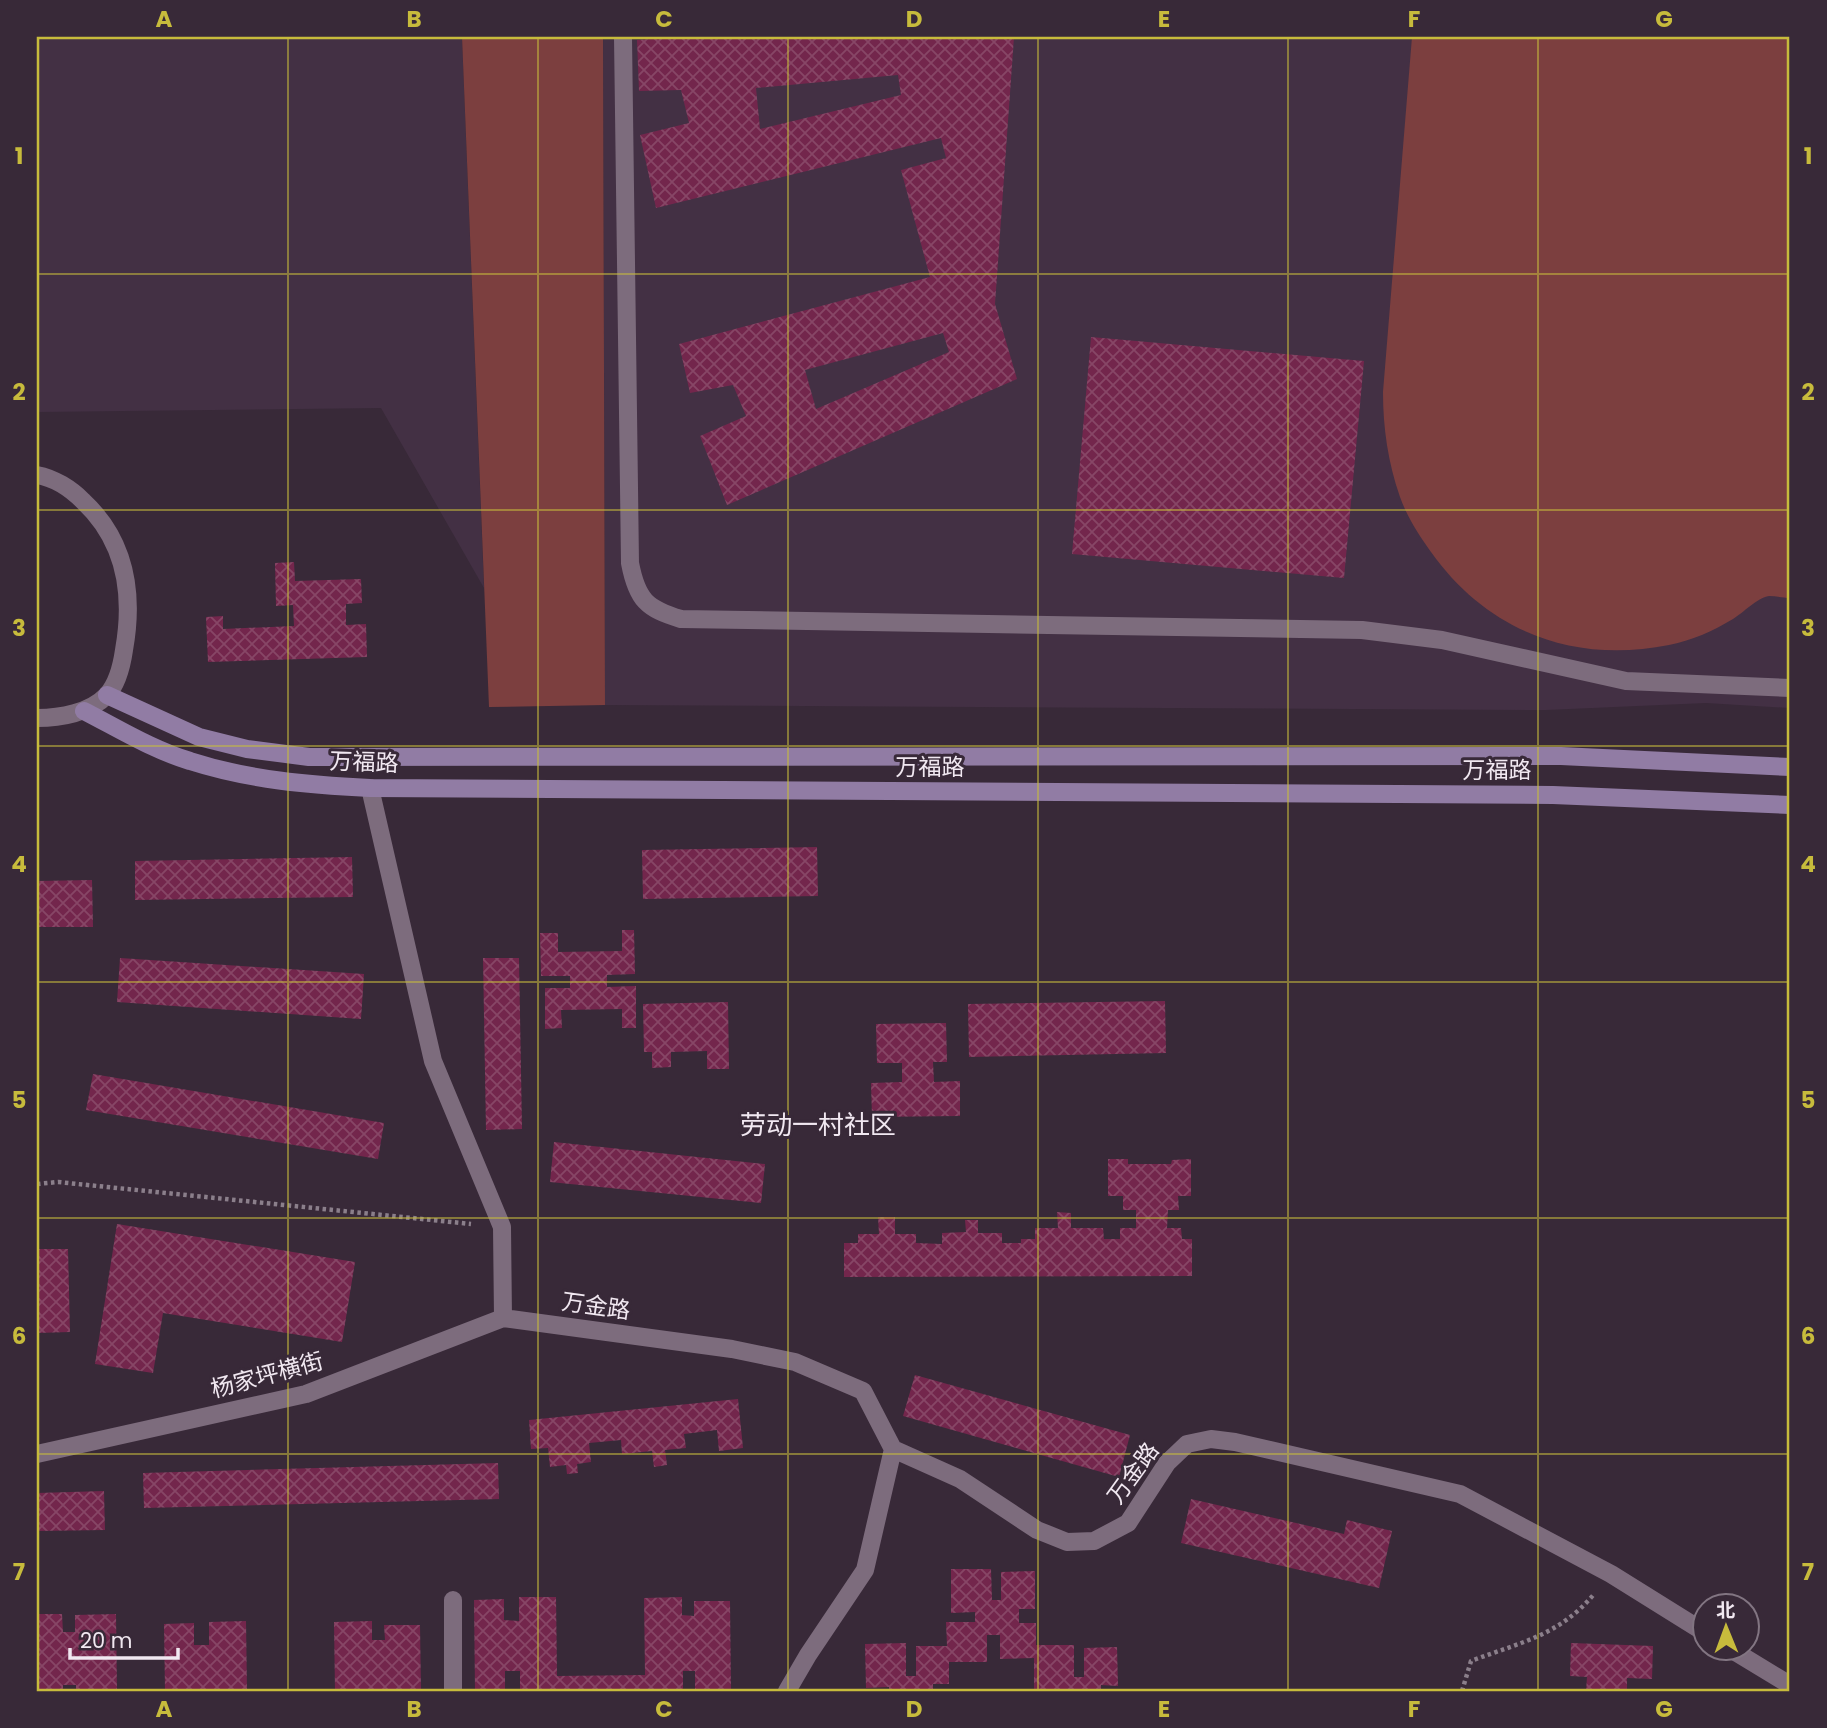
<svg xmlns="http://www.w3.org/2000/svg" width="1827" height="1728" viewBox="0 0 1827 1728" font-family="Poppins,'Noto Sans SC',sans-serif">
  <defs>
    <pattern id="building-cross-hatch" width="8" height="8" patternUnits="userSpaceOnUse" patternTransform="scale(1.75)"><rect width="8" height="8" fill="#73264c"/><path d="M0 0l8 8M0 8l8-8" fill="none" stroke="#874666"/></pattern>
  </defs>
  <rect width="100%" height="100%" fill="#382938"/>
  <path fill="#433044" d="M37,37H462L484,588L381,408L37,412Z
    M603,37H1790V708L1706,703L1546,710L605,705Z"/>
  <path fill="#7c3f3f" d="M462,37H603L605,705L489,707Z
    M1412,37H1790V598C1784,598 1776,596 1769,596C1757,598 1743,613 1733,619C1713,631 1693,640 1669,645C1574,664 1488,632 1431,552C1419,535 1407,517 1400,497C1388,462 1383,428 1383,392Z"/>
  <path fill="url(#building-cross-hatch)" fill-rule="evenodd" d="M676,37H1014L995,304L1017,379L727,505L700,436L746,416L733,385L690,393L679,344L930,277L901,170L946,158L941,138L656,208L640,135L689,123L681,90L639,91L637,40ZM898,75L901,95L760,129L756,88ZM943,333L949,352L816,409L805,370Z
    M1091,337L1364,361L1344,578L1072,554Z
    M294,562L295,581L361,579L362,603L346,604V625L366,624L367,657L208,662L206,617L223,616V629L294,626L293,605L276,606L275,563Z
    M817,847L818,896L643,899L642,850Z
    M352,857L353,897L135,900V861Z
    M92,880L93,927H37V881Z
    M622,930H634L635,974L607,975V987L636,986V1028H622V1009L561,1010L562,1028L545,1029V988H570V976H541L540,933H558V952L622,951Z
    M120,958L364,974L361,1019L117,1002Z
    M483,958H519L522,1129L486,1130Z
    M1165,1001L1166,1053L969,1057L968,1004Z
    M728,1002L729,1069H707V1051L671,1052V1067L652,1068V1052H644L643,1004Z
    M946,1023L947,1062H933L934,1082L960,1081V1116L872,1117L871,1083L902,1082V1063H877L876,1024Z
    M93,1074L384,1123L378,1159L86,1110Z
    M554,1142L765,1164L761,1203L550,1182Z
    M1108,1159H1128V1164H1171L1172,1160L1191,1159V1196H1178L1179,1210H1168L1167,1228H1181L1182,1239H1192V1276L844,1277V1243H858V1234H879L878,1217H895V1234H916V1243L942,1244V1233L966,1232L965,1220H978V1233H1002V1243H1021V1239H1035V1228H1058L1057,1212L1071,1213V1228H1103L1104,1239H1120V1228H1136V1210H1123V1196H1108Z
    M117,1224L355,1262L342,1342L163,1313L153,1373L95,1364Z
    M37,1249H68L70,1332L37,1333Z
    M915,1375L1130,1435L1119,1477L903,1416Z
    M738,1399L743,1448L719,1451L717,1430L684,1434L686,1448L665,1450L667,1465L654,1467L652,1451L622,1454L621,1440L589,1443L591,1462L577,1464L578,1473L567,1474L566,1465L550,1467L548,1448L531,1449L529,1420Z
    M498,1463L499,1499L144,1508L143,1473Z
    M104,1491L105,1530L37,1531V1493Z
    M1191,1499L1344,1534L1347,1520L1392,1531L1379,1588L1181,1543Z
    M951,1569H991L992,1600H1001V1572L1035,1571V1609H1019V1623H1036V1645H1074V1677H1084V1648L1117,1647L1118,1686L1101,1685V1691L1034,1689V1658L1000,1659V1635H987V1662H949V1684H933V1691H889V1687L866,1688L865,1644L906,1643V1676H916V1646H947L946,1622H975V1612L951,1613Z
    M519,1597H556L557,1676L645,1675L644,1598L682,1597V1615L694,1616V1601H730L731,1691H695V1671H683V1691H520V1671H505V1691H475L474,1600L504,1599V1620L519,1621Z
    M37,1614H62L63,1632H75V1615L116,1614L117,1691H76V1685H63V1691H37Z
    M246,1621L247,1691H165L164,1624L194,1623V1645H209V1622Z
    M372,1621V1640H385L384,1625H420L421,1691H335L334,1622Z
    M1571,1643L1653,1646L1652,1679L1627,1678V1691H1586L1587,1677L1570,1676Z"/>
  <g fill="none" stroke-linecap="round" stroke-linejoin="round">
    <path stroke="#8b7f8b" stroke-width="4.5" stroke-dasharray="3.5 3.5" stroke-linecap="butt" d="M37,1184L58,1182L471,1224
      M1462,1691L1471,1661C1521,1642 1559,1636 1595,1593"/>
    <path stroke="#7d6c7d" stroke-width="18" d="M623,37L630,563C637,600 647,609 681,619L1362,630L1442,640L1626,681L1790,688"/>
    <path stroke="#7d6c7d" stroke-width="18" d="M37,475C54,478 71,489 83,501C126,541 134,594 124,650C122,664 117,684 107,695C90,713 60,718 37,718
      M370,788L433,1061L502,1227L503,1318
      M37,1454L306,1394L503,1318L732,1349L795,1362L863,1391L893,1449L960,1479L1037,1530L1067,1542L1094,1541L1128,1523L1167,1463L1187,1444L1211,1439L1235,1442L1460,1494L1611,1574L1704,1632
      M453,1600V1691
      M1729,1648L1790,1685
      M787,1691L808,1655L865,1570L893,1449"/>
    <path stroke="#917ca4" stroke-width="18" d="M107,695L199,737L247,749L309,757L1561,756L1790,767
      M84,711C119,729 153,750 190,761C249,780 309,785 370,788L1553,795L1790,805"/>
  </g>
  <path fill="none" stroke="#c7bb3c" stroke-width="2" stroke-opacity="0.55" d="M288,37V1691M538,37V1691M788,37V1691M1038,37V1691M1288,37V1691M1538,37V1691M37,274H1790M37,510H1790M37,746H1790M37,982H1790M37,1218H1790M37,1454H1790"/>
  <g text-anchor="middle" dominant-baseline="central" stroke-width="6" stroke-linejoin="round" paint-order="stroke">
    <g font-size="23" fill="#f1e8f1" stroke="#382938">
      <text transform="translate(364 762) rotate(2)">万福路</text>
      <text x="930" y="767">万福路</text>
      <text x="1497" y="770">万福路</text>
      <text transform="translate(596 1306) rotate(8)">万金路</text>
      <text transform="translate(267 1375) rotate(-15)">杨家坪横街</text>
      <text transform="translate(1133 1473) rotate(-54)">万金路</text>
    </g>
    <g font-size="26" fill="#f1e8f1" stroke="#382938">
      <text x="818" y="1125">劳动一村社区</text>
    </g>
  </g>
  <rect width="1827" height="1728" fill="none" stroke="#382938" stroke-width="77"/>
  <g transform="translate(1726 1627) rotate(359)"><circle r="33" fill="#382938" stroke="#827582" stroke-width="2"/>
  <path d="M0-5L12 26L0 18L-12 26Z" fill="#c7bb3c"/>
  <text y="-10" font-size="19" font-weight="bold" text-anchor="middle" fill="#f1e8f1">北</text>
  </g>
  <path d="M70 1648v10h108v-10" fill="none" stroke="#f1e8f1" stroke-width="3.5"/>
  <text x="80" y="1648" font-size="21" fill="#f1e8f1" stroke="#382938" stroke-width="5" paint-order="stroke">20 m</text>
  <rect x="38" y="38" width="1750" height="1652" fill="none" stroke="#c7bb3c" stroke-width="2.5"/>
  <g font-size="23" text-anchor="middle" font-weight="bold" fill="#c7bb3c">
    <text x="164" y="27">A</text>
    <text x="414" y="27">B</text>
    <text x="664" y="27">C</text>
    <text x="914" y="27">D</text>
    <text x="1164" y="27">E</text>
    <text x="1414" y="27">F</text>
    <text x="1664" y="27">G</text>
    <text x="19" y="164">1</text>
    <text x="1808" y="164">1</text>
    <text x="19" y="400">2</text>
    <text x="1808" y="400">2</text>
    <text x="19" y="636">3</text>
    <text x="1808" y="636">3</text>
    <text x="19" y="872">4</text>
    <text x="1808" y="872">4</text>
    <text x="19" y="1108">5</text>
    <text x="1808" y="1108">5</text>
    <text x="19" y="1344">6</text>
    <text x="1808" y="1344">6</text>
    <text x="19" y="1580">7</text>
    <text x="1808" y="1580">7</text>
    <text x="164" y="1717">A</text>
    <text x="414" y="1717">B</text>
    <text x="664" y="1717">C</text>
    <text x="914" y="1717">D</text>
    <text x="1164" y="1717">E</text>
    <text x="1414" y="1717">F</text>
    <text x="1664" y="1717">G</text>
  </g>
</svg>
